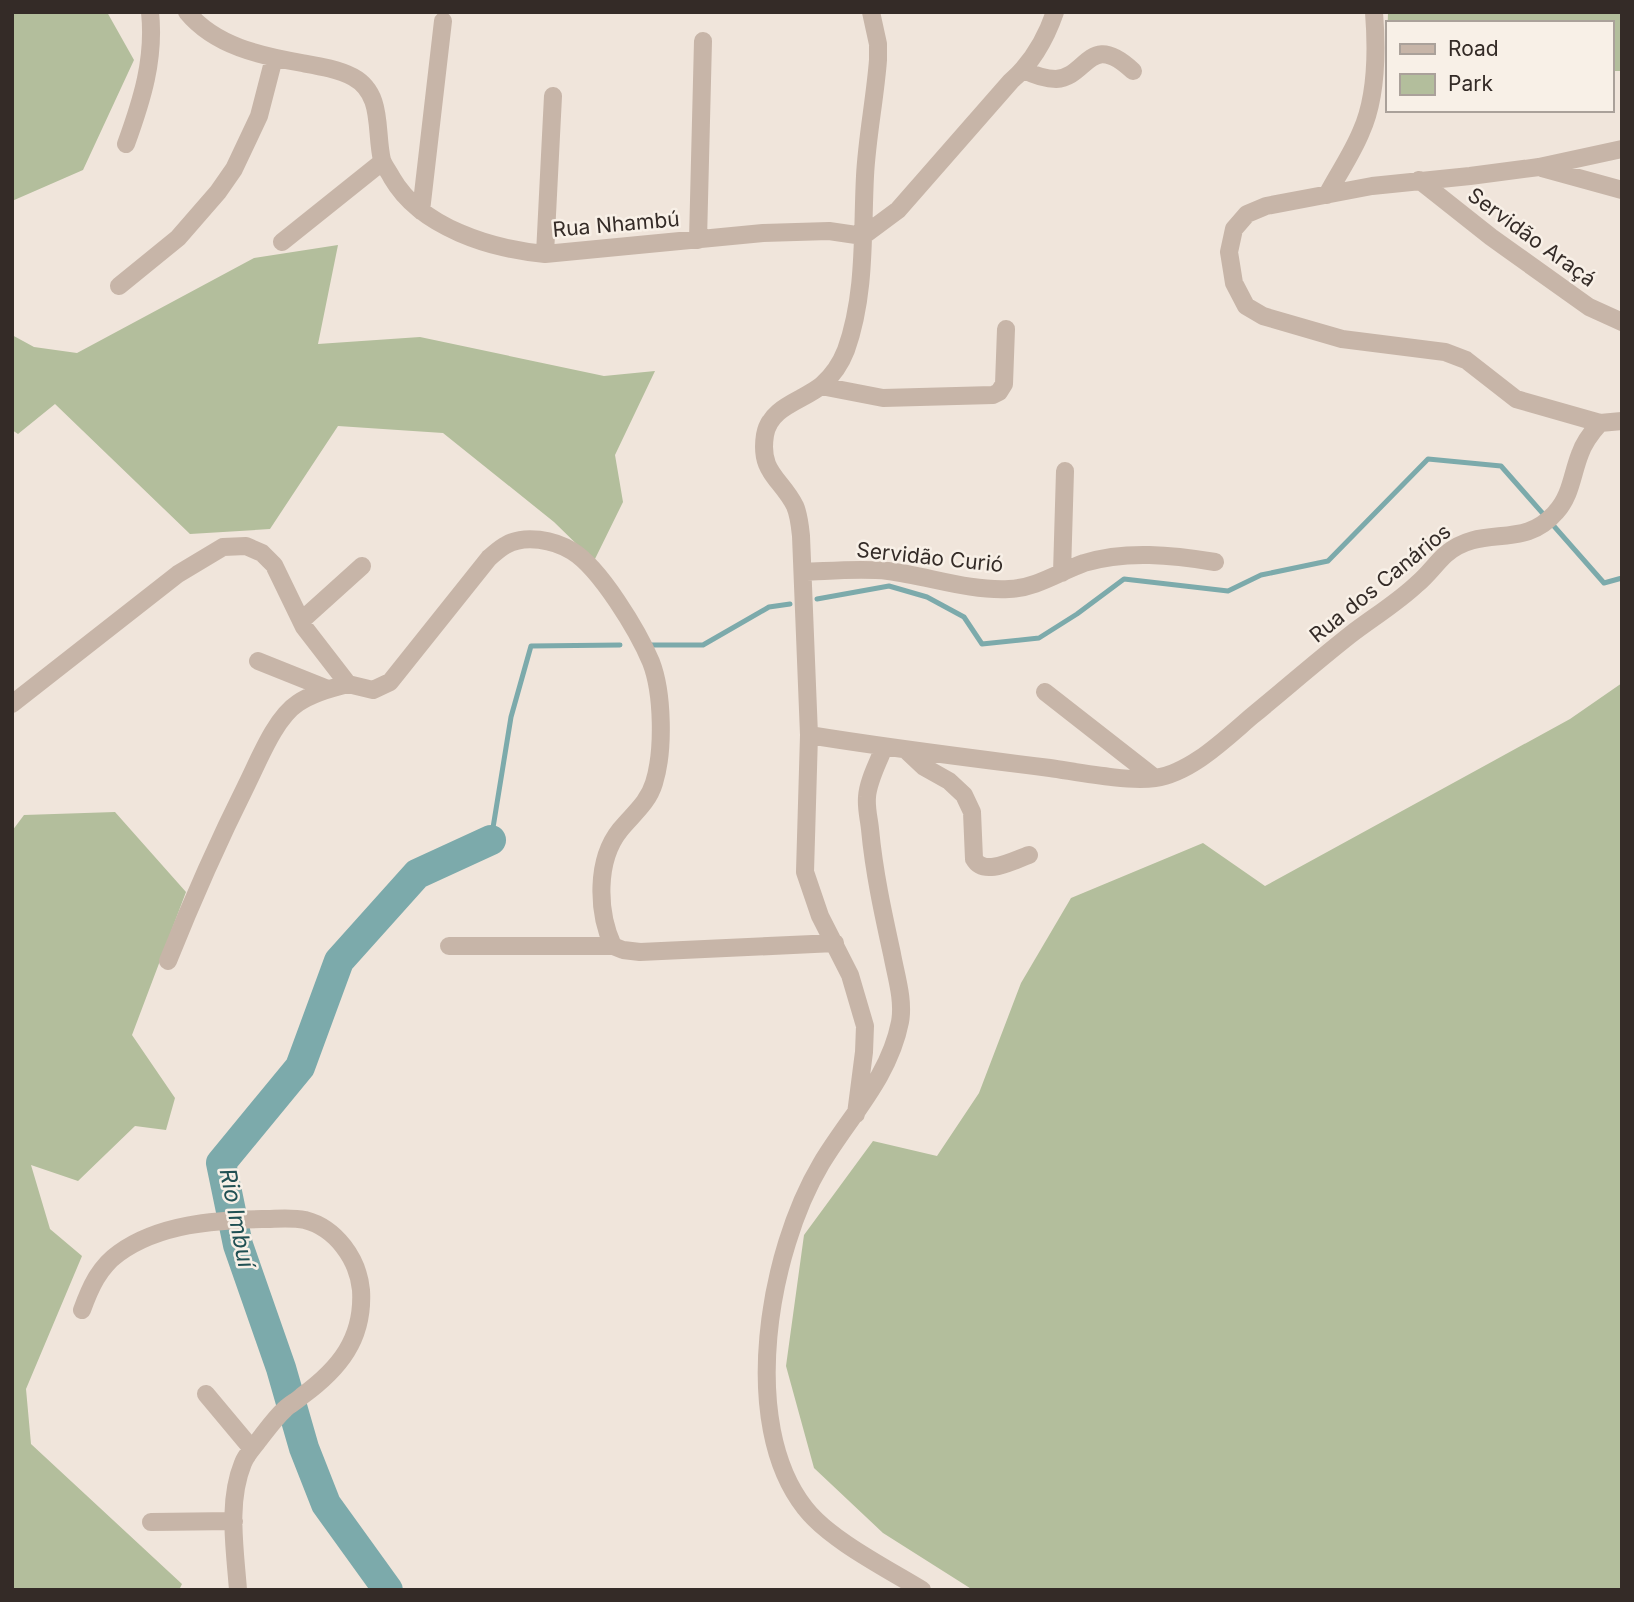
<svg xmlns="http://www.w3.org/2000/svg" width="1634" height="1602" viewBox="0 0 1634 1602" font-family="Inter,sans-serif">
  <rect width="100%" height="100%" fill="#f0e5db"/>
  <path fill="#b3be9c" d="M12,12H107L134,60L83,170L12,201Z
    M1388,12H1622V71H1611V23H1387L1386,95Z
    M338,245L318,344L420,337L604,376L655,371L615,455L623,502L594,561L554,522L443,433L338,426L270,529L190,534L55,404L18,434L12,430V335L34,347L77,353L254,258Z
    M1622,683V1590H973L883,1533L814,1468L786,1366L804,1235L873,1141L937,1156L979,1093L1021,983L1071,898L1203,843L1265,886L1570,719Z
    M115,812L186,892L132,1035L175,1098L166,1130L135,1126L78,1181L31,1165L50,1229L82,1256L26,1389L31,1444L182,1584L179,1590H12V831L24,815Z"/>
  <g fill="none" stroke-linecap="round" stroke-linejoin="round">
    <path stroke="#7caaab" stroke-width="5" d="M817,599L889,586L927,597L964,617L982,644L1039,638L1077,614L1124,579L1228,591L1261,575L1328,561L1428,459L1501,466L1604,583L1622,578
      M649,645H703L769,607L790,604
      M491,840L511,717L531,646L620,645"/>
    <path stroke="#7caaab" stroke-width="30" d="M388,1590L326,1504L304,1448L281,1368L238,1245L221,1163L300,1067L339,961L417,874L491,840"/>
    <path stroke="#c7b5a8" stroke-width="18" d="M187,12C215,46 261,56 302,63C319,66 338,69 353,77C384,94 375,131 382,160C384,166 389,172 392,178C421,228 492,249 545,254L763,233L829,231L863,236L898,210L1011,81C1032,63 1046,38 1055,12
      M1024,70C1034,75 1044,79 1056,79C1088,77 1089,30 1133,71
      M126,144C142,100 155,59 150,12
      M1622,149L1539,167L1470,176L1372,186L1266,206L1247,214L1234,229L1229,252L1234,283L1246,306L1263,316L1342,339L1445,352L1466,360L1516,399L1600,423L1622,421
      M1542,168L1622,190
      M1419,180L1491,237L1589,307L1622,322
      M1327,195C1338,174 1352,154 1361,132C1377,97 1377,50 1374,12
      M421,211L443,21
      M698,240L703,41
      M282,242L382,162
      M545,254L553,96
      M119,286L178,238L218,192L234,169L259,116L274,58
      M821,386L883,398L993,395L999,392L1004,384L1006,329
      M803,572C831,571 860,568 888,571C928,576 968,591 1009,589C1036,588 1059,572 1084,563C1126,550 1173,555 1215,562
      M1062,573L1065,471
      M301,621L362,566
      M258,661L328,689
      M1045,692L1155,778
      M12,704L178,574L223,547L246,546L262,553L274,565L304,627L348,684L373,690L390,682L489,558C495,553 500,548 506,545C525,534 554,540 572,551C600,568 638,631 651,662C663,693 664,751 654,783C648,803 633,814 620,830C596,860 597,911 613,946L623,950L640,952L835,943
      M809,735C889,748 969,758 1050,768C1078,772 1127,782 1155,778C1191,773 1225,739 1252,716C1285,689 1317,661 1350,635C1372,618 1397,603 1417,584C1428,575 1436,563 1446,554C1483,523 1523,551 1556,512C1571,496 1572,474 1580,454C1584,442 1591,433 1600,423
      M884,747C878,763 868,781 867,797C866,808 869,819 870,829C874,872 883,913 892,954C896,976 904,1000 900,1022C889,1078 849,1117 821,1164C769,1251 738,1423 805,1508C830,1540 886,1568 922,1590
      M907,751L924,767L949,781L964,795L972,812L974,859C984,877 1014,860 1029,855
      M449,946H613
      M168,961C192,901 218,842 247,784C259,760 275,718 298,703C313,693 331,688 348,684
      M856,1114L864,1052L865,1026L850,975L820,916L805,872L809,735L801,536C800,526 799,515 795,506C781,478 759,473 765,435C770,406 803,401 822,385C833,375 841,363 846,350C866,294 862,234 865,176C867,137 875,99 878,60V44L871,12
      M82,1310C90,1288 99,1267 119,1253C159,1224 215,1220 262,1219C276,1219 291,1217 305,1220C336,1228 358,1259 361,1290C364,1339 339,1369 302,1396C297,1401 290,1404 285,1409C275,1418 266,1431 258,1441C253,1448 246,1455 243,1463C227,1502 235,1549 238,1590
      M206,1394L252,1449
      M151,1522L234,1521"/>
  </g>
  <g text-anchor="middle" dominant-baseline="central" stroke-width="5" stroke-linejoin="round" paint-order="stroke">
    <g font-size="21" fill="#342b27" stroke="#f8f0e7">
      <text transform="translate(616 224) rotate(-5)">Rua Nhambú</text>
      <text transform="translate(1532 237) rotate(36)">Servidão Araçá</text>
      <text transform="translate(930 557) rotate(6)">Servidão Curió</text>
      <text transform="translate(1380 583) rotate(-39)">Rua dos Canários</text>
    </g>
    <g font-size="23" font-style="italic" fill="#205053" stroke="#f8f0e7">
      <text transform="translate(237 1218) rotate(79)">Rio Imbuí</text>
    </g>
  </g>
  <rect width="1634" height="1602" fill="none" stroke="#342b27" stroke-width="28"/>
  <rect x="1386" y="21" width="228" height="91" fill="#f8f0e7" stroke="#aaa19a" stroke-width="2"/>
  <rect x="1400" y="44" width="35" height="10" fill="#c7b5a8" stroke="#aaa19a" stroke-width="2"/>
  <text x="1448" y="56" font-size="21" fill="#342b27">Road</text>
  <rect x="1400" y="74" width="35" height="21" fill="#b3be9c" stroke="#aaa19a" stroke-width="2"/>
  <text x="1448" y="91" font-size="21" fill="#342b27">Park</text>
</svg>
